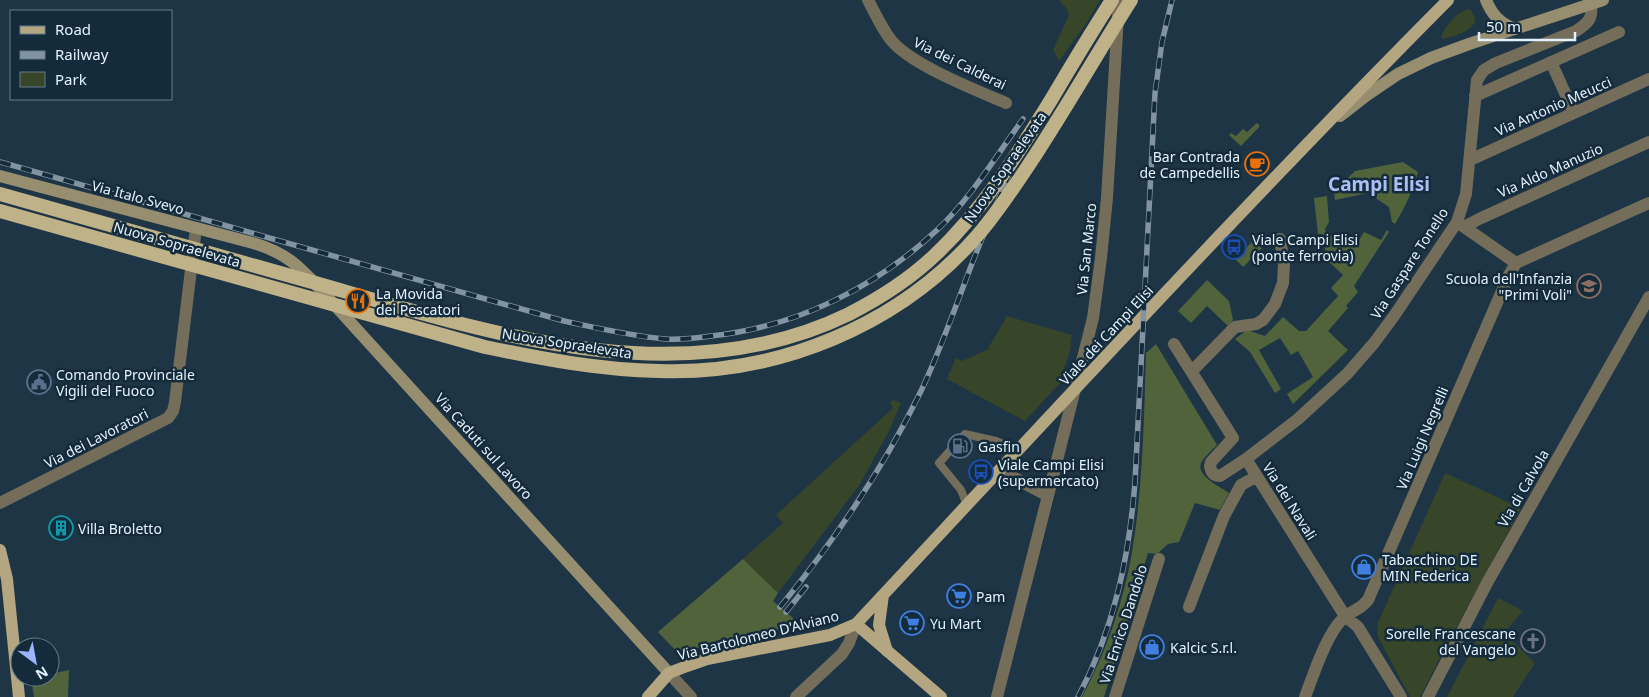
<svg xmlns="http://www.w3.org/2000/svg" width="1649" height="697" viewBox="0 0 1649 697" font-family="'Noto Sans',sans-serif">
  <rect width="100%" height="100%" fill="#1e3546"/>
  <path fill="#374528" d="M1059,0H1100L1085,25L1059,61L1053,50L1069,15L1066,8Z
    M1469,9C1489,26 1455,37 1442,39L1441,37C1445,26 1458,11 1469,9Z
    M1007,316L1072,335L1070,351L1059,384L1025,421L947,379L956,358L962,361L987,350Z
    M893,400L901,403L890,429L860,484L778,593L743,559L783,523L776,515L893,408L890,403Z
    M1445,473L1521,508L1444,650L1420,697H1410L1378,637L1377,625Z
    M1498,598L1523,611L1504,633L1535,663L1513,697H1447Z"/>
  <path fill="#50633b" d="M1257,123L1260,126L1241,146L1229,135L1231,133L1236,136L1243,129L1247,132Z
    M1403,162L1418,172C1413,191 1405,207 1395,224L1392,222L1389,207L1368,193L1335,200L1334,192L1355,171Z
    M1327,196L1329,222L1325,229L1326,233L1354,248L1364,232L1381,240L1387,230L1389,232L1354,286L1358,292L1346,306L1348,308L1328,331L1348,350L1293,404L1287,394L1313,377L1298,351L1291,355L1280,338L1259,350L1281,389L1275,393L1250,352L1235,339L1247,330L1265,336L1283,317L1299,331H1306L1338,296L1331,288L1343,275L1327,260L1323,234H1318L1314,198Z
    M1254,240L1262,248L1243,267L1235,259Z
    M1207,280L1229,301L1233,320L1228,326L1207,306L1191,323L1178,311Z
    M1156,344L1217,445C1212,450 1204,457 1201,463C1196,476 1221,487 1229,493L1220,510L1195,503L1179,542L1168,544L1157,554L1148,553L1104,697H1082C1107,650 1125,598 1133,546C1143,483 1144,418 1146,353Z
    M743,559L778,593L773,601L801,625L740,637L678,653L658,632Z
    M69,670L68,697H34L31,678L50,677V674Z"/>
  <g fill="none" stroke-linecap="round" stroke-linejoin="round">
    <path stroke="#736d5a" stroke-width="8" d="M967,505L961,490L939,463L965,434L996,441L1018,450"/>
    <path stroke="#736d5a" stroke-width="12" d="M868,0C875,13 882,29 891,40C911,65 976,90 1006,103
      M1551,62L1574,113
      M1475,96L1619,32
      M1470,160L1649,79
      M1457,222L1516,263L1649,203
      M1464,227L1479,219L1649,142
      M1174,344L1233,438L1211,462L1210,466C1211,472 1214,476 1220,476L1246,459L1345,616L1358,627L1401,697
      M1192,371L1235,327L1256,324L1263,320L1275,304L1283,283L1284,264L1280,239
      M1246,459L1298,419L1347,374L1374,343L1394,316L1457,222L1466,194L1477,80L1484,70L1496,63L1576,31C1588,23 1593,19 1591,4
      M1000,470L1048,496
      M0,503L168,418L173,411L175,402L196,228
      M1189,607L1224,516L1241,485L1250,480L1258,478
      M669,673L691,697
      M796,697L842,654L849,643L856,624
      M997,697L1093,318L1101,258L1107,198L1119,0
      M1115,697L1159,559
      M1305,697C1313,676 1328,629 1346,616C1355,609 1360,610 1368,600L1509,275L1516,263
      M1428,697L1487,583L1649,297"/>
    <path stroke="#978e70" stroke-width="12" d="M1486,0C1492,15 1500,23 1515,29
      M1340,116L1367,95L1398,74L1431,58L1469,44L1603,0
      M0,176L253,243C286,253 298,265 321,290L669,673"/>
    <path stroke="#b3a680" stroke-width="12" d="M0,550L7,579L19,697
      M883,595L879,625L887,651
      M856,624L941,697
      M648,697L669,673L687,666L707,659L830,635L856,624C1051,415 1246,203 1448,0"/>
    <g stroke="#8294a2" stroke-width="5.5">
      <path id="rail" d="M0,162L564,321C597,328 631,336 665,339C680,340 696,338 711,336C796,327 875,288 937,230C971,198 996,156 1023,119
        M780,607C835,540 883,469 921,391C941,349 956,305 973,261C990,218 1009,175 1028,132
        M786,612L806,587
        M1078,697C1114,629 1129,558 1135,482L1155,93L1162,42L1172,0"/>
    </g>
    <use href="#rail" stroke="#142b3b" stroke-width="4" stroke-dasharray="11" stroke-linecap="butt"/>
    <path stroke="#c0b288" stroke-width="14" d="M0,194C104,223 208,252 312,282C484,331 677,398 849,314C880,298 910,279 935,255C982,211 1017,155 1051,100C1071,66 1091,33 1112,0
      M0,211L485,347C543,359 600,370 659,371C778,375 898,326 977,236C998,212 1016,184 1034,157C1068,105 1098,52 1131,0"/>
  </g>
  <defs>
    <g id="cafe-ring" transform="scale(1.25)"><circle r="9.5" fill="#142b3b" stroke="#e8710a" stroke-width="1.5"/><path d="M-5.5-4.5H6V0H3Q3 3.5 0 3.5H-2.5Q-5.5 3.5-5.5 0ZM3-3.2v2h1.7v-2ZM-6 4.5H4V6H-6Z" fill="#e8710a"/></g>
    <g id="bus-ring" transform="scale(1.25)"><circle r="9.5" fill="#142b3b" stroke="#1a4fb4" stroke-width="1.5"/><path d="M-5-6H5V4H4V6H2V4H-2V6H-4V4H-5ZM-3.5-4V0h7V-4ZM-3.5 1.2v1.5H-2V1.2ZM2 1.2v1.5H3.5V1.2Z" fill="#1a4fb4"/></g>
    <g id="school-ring" transform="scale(1.25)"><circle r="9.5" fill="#142b3b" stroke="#8d6e63" stroke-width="1.5"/><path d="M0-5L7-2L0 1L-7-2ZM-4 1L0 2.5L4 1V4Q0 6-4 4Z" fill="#8d6e63"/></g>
    <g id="restaurant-ring" transform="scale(1.25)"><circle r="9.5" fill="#142b3b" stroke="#e8710a" stroke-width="1.5"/><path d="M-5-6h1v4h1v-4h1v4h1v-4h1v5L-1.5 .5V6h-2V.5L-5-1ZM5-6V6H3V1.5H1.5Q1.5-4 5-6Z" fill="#e8710a"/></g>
    <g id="civic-ring" transform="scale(1.25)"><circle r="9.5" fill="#142b3b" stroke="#5c6f8a" stroke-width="1.5"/><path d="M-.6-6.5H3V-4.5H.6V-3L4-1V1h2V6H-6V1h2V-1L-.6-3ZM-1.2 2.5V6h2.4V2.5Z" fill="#5c6f8a"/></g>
    <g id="fuel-ring" transform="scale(1.25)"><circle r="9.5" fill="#142b3b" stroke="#5c6f8a" stroke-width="1.5"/><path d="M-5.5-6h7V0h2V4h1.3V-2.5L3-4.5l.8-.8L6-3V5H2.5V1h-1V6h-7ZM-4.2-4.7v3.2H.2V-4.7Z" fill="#5c6f8a"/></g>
    <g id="building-ring" transform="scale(1.25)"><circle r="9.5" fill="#142b3b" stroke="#0f9aa8" stroke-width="1.5"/><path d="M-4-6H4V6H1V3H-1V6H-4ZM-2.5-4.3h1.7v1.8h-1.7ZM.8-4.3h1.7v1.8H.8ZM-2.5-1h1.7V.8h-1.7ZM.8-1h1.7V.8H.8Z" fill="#0f9aa8"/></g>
    <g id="shop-ring" transform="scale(1.25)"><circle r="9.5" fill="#142b3b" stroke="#3f7fe0" stroke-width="1.5"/><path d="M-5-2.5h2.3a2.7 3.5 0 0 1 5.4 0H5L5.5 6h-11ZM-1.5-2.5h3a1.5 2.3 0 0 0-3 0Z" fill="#3f7fe0"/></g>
    <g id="supermarket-ring" transform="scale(1.25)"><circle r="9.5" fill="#142b3b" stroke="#3f7fe0" stroke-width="1.5"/><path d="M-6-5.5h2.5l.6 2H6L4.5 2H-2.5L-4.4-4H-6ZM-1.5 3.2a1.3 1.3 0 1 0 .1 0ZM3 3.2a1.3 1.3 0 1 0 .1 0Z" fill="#3f7fe0"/></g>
    <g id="church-ring" transform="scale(1.25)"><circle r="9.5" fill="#142b3b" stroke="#6b7280" stroke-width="1.5"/><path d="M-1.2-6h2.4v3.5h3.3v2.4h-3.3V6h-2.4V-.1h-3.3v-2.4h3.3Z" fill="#6b7280"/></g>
  </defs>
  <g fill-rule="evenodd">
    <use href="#cafe-ring" x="1257" y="164"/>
    <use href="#bus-ring" x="1234" y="247"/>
    <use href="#school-ring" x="1589" y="286"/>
    <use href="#restaurant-ring" x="358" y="301"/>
    <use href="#civic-ring" x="39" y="382"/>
    <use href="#fuel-ring" x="960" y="446"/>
    <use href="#bus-ring" x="981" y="472"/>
    <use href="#building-ring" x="61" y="528"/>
    <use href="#shop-ring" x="1364" y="567"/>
    <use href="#supermarket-ring" x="959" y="596"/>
    <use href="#supermarket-ring" x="912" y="623"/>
    <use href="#church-ring" x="1533" y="641"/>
    <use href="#shop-ring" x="1152" y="647"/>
  </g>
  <g text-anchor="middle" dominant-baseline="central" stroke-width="5" stroke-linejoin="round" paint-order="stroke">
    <g font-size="14" fill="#e4f2fd" stroke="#142b3b">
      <text transform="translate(960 63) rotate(26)">Via dei Calderai</text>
      <text transform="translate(1553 106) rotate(-24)">Via Antonio Meucci</text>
      <text transform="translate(1005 167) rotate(-55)">Nuova Sopraelevata</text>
      <text transform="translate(1550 170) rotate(-24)">Via Aldo Manuzio</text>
      <text transform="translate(138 197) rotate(15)">Via Italo Svevo</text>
      <text transform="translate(177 244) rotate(16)">Nuova Sopraelevata</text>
      <text transform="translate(1086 249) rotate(-84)">Via San Marco</text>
      <text transform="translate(1409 263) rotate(-57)">Via Gaspare Tonello</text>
      <text transform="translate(1106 335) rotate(-47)">Viale dei Campi Elisi</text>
      <text transform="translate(567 343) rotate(9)">Nuova Sopraelevata</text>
      <text transform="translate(96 438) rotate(-27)">Via dei Lavoratori</text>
      <text transform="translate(1422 438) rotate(-67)">Via Luigi Negrelli</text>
      <text transform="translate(484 446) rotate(48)">Via Caduti sul Lavoro</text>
      <text transform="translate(1523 488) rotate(-60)">Via di Calvola</text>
      <text transform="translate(1290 501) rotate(58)">Via dei Navali</text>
      <text transform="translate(1123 624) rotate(-72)">Via Enrico Dandolo</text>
      <text transform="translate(758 635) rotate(-14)">Via Bartolomeo D'Alviano</text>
    </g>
    <g font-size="14" fill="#e4f2fd" stroke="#142b3b" text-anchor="start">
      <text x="1240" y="156" text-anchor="end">Bar Contrada<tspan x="1240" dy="16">de Campedellis</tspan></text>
      <text x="1252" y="239">Viale Campi Elisi<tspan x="1252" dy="16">(ponte ferrovia)</tspan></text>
      <text x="1572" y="278" text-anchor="end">Scuola dell'Infanzia<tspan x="1572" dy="16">"Primi Voli"</tspan></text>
      <text x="376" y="293">La Movida<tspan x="376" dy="16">dei Pescatori</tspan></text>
      <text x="56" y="374">Comando Provinciale<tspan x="56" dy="16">Vigili del Fuoco</tspan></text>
      <text x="978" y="446">Gasfin</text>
      <text x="998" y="464">Viale Campi Elisi<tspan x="998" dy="16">(supermercato)</tspan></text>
      <text x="78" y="528">Villa Broletto</text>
      <text x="1382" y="559">Tabacchino DE<tspan x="1382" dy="16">MIN Federica</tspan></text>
      <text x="976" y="596">Pam</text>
      <text x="930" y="623">Yu Mart</text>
      <text x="1516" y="633" text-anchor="end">Sorelle Francescane<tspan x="1516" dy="16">del Vangelo</tspan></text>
      <text x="1170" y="647">Kalcic S.r.l.</text>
    </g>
    <g font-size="19" font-weight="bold" fill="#acbff5" stroke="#142b3b">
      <text x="1379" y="184">Campi Elisi</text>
    </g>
  </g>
  <rect x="10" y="10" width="162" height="90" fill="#142b3b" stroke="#677b89"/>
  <rect x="20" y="26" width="25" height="8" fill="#b3a680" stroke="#677b89"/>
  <text x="55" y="35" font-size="15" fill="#e4f2fd">Road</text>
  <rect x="20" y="51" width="25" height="8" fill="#8294a2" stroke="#677b89"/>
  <text x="55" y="60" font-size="15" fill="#e4f2fd">Railway</text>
  <rect x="20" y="72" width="25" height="15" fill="#374528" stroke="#677b89"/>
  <text x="55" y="85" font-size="15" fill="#e4f2fd">Park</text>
  <g transform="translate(35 662) rotate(148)"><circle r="24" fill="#142b3b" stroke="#677b89"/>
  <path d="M0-4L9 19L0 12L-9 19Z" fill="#9cb4fd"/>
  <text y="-8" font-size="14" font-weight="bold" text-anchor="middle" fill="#e4f2fd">N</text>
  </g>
  <path d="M1479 32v8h96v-8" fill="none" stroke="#e4f2fd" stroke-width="2.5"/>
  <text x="1486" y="32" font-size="15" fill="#e4f2fd" stroke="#142b3b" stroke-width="4" paint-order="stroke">50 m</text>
</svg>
